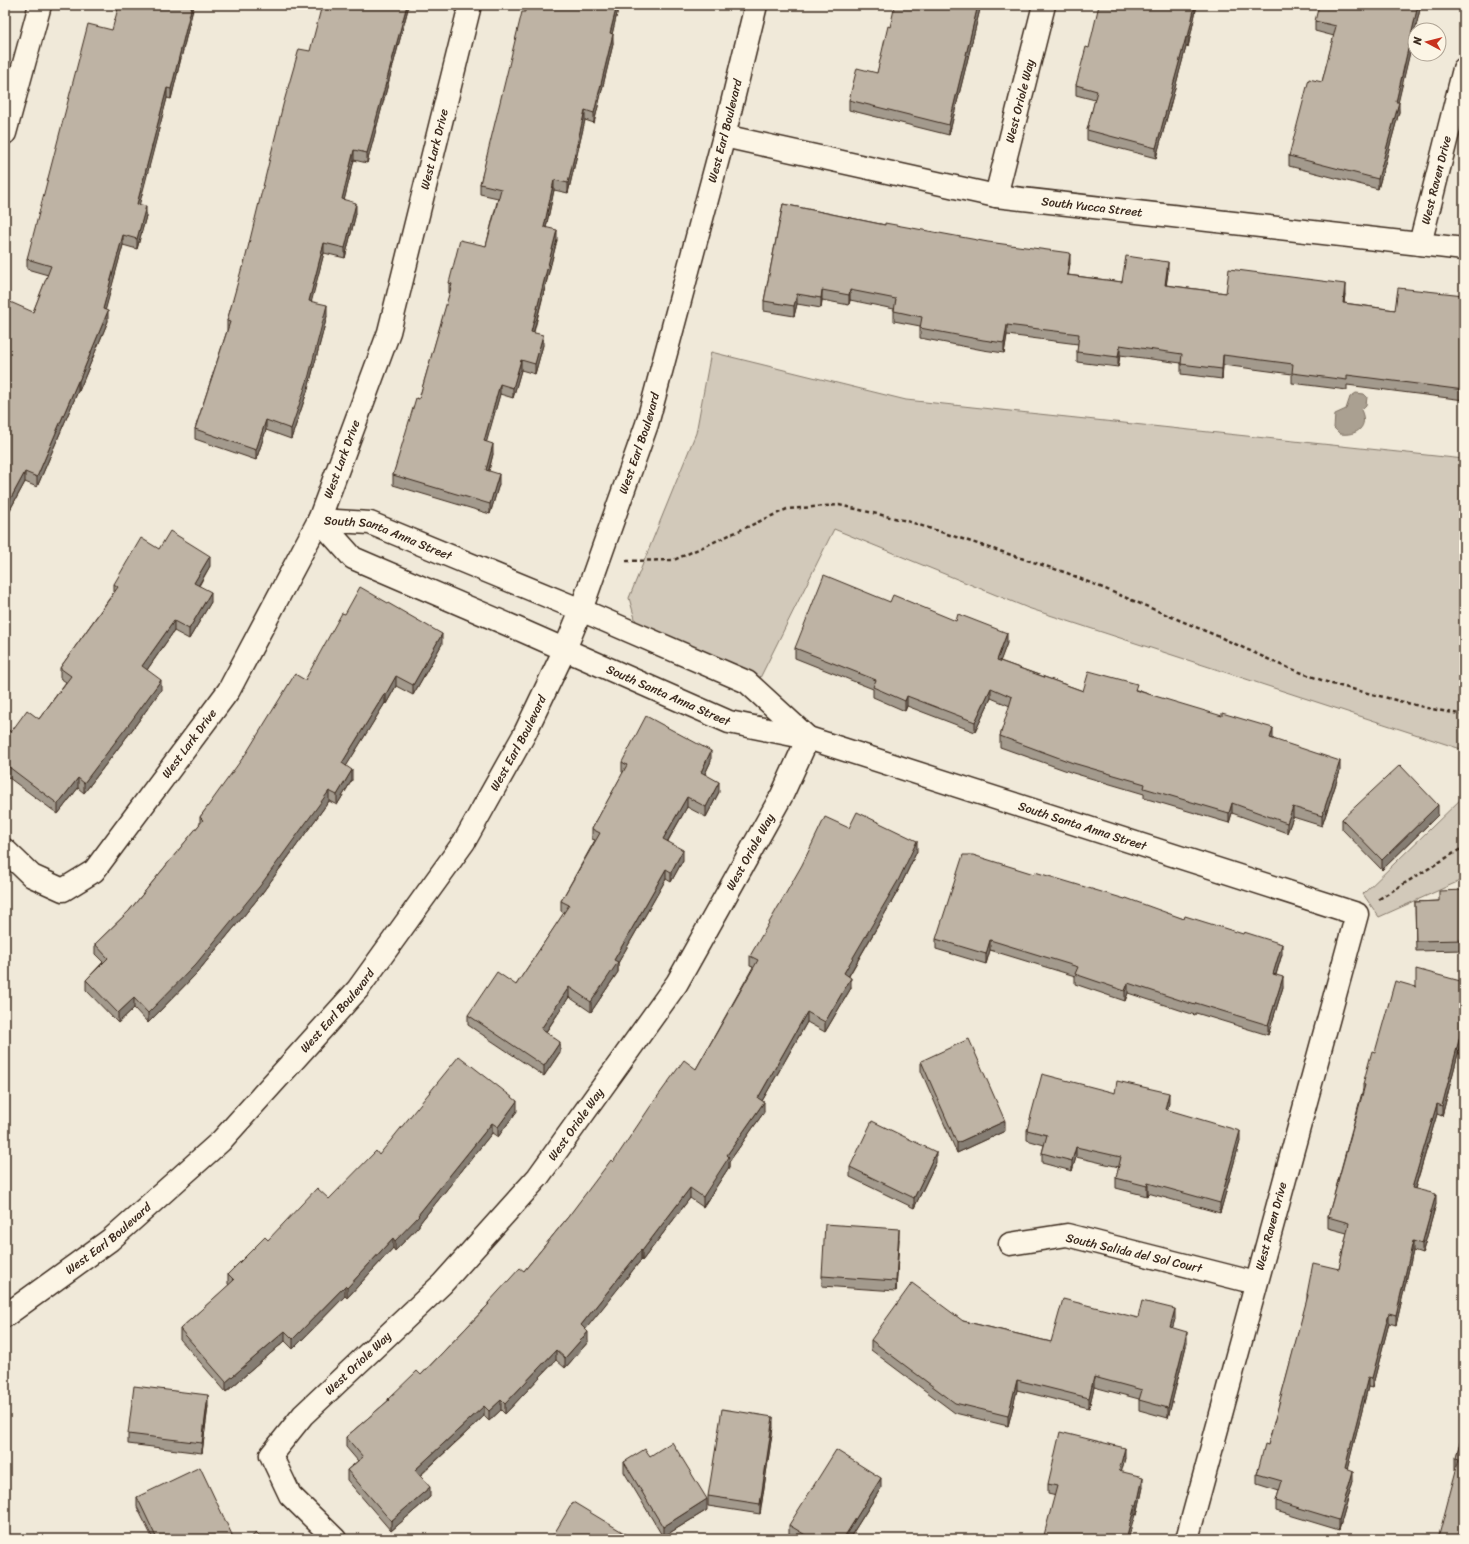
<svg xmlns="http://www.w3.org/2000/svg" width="1469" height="1544" viewBox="0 0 1469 1544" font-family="Sriracha,sans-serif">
  <rect width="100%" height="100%" fill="#f0e9d9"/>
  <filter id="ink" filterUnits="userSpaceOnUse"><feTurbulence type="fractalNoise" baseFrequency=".025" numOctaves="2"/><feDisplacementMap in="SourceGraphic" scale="8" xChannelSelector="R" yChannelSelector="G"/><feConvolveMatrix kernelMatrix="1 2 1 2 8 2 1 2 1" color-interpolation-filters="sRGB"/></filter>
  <g filter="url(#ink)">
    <path fill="#d2c9ba" stroke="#867a6c" d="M711,352L906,400L1464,459V750L1028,608L834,529L760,678L636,622L629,598L696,433Z
      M1464,796V879L1379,917L1363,894Z"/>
    <path fill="#aaa091" stroke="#7e7163" d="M1356,393L1364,394L1367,397L1366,405L1361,410C1369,427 1357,436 1340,434L1334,428L1335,414L1346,409L1350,397Z"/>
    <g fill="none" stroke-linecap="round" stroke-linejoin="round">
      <g stroke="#3b2a1e" stroke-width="25">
        <g id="street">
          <path d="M5,133L40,5"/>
          <path id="s1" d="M724,136L996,196L1464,249"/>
          <path id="s2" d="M996,196L1044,5"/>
          <path id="s3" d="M1420,244L1464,69"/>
          <path id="s4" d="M319,520L353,558L516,628L729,722L808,738L1357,914L1187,1539"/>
          <path id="s5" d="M319,520L370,523L581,610L747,682L807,737"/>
          <path id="s6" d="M5,850L32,876L63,890L94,871L229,690L319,520L389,332L470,5"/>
          <path d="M1010,1244L1067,1235L1256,1283"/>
          <path id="s7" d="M335,1539L290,1495L271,1455L303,1415L442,1284L538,1177L677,983L782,795L808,738"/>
        </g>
      </g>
      <g stroke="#3b2a1e" stroke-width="25">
        <g id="secondary">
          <path id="s8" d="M5,1316L110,1240L221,1141L358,989L464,842L524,735L565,649L581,610L647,424L724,136L756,5"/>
        </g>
      </g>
      <path stroke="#3b2a1e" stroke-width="2.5" stroke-dasharray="4 3" stroke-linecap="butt" d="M626,561L674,560L787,509L839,505L907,521L1067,573L1222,638L1281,665L1332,684L1427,708L1464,715
        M1379,899L1464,847"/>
      <use href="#street" stroke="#fcf5e5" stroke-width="22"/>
      <use href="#secondary" stroke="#fcf5e5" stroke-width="22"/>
    </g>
    <path fill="#a39a8d" stroke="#3b2a1e" d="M194,5L171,99L167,98L139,204L146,216L137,249L123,245L105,310L108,321L79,391H78L37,487L25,482L5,519V308L33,312L48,275L27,269V259L112,30Z
      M409,5L367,163L354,160L344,200L356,213L345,258L324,253L311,301L327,316L308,389L291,439L266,430L256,460L195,439V429L227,331V321L243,268L310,51Z
      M619,5L612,34L613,44L594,123L585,120L568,193L554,190L546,227L557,240L534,332L543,345L535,374L521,370L513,398L500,394L486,442L493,454L489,471L499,484L490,514L393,485V475L419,399L450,293H449V283L486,246L498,198L480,194V184L525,12Z
      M981,5L949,135L849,110V100L877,73L890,27Z
      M1197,5L1188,47H1186L1156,158L1087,140V130L1095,100L1076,95V85L1089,48Z
      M1421,5L1398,102L1399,112L1378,189L1289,166V156L1322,82L1334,36L1315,31V21Z
      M783,204L1070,263L1068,275L1122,282L1168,272L1166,285L1226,293L1345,294L1344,303L1395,310L1464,295V400L1347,385V390L1292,383V374L1223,365L1222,379L1181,374V363L1120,355L1118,367L1077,362V352L1078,344L1007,335L1004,353L983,350L920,338V326L894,321V309L850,300L849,305L822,300L821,308L797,304L794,316L764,311V301Z
      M159,549L210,566L199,586L211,602L189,639L174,631L147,670L161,690L132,730L84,793L78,788L58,814L5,775V728L11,732L39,719L66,682L60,678V668L114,592V584Z
      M890,602L1007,643L1000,661L1083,691L1137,690L1273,738V739L1340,771L1322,826L1293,817L1287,833L1232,813L1229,823L1144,798V794L1073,773L1000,747V736L1010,706L991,698L975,732L907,706L905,711L873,697V689L795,658V648Z
      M345,614L442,644L413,695L396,686L386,704L385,703L346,766L352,780L337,805L329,801L260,896L196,974L148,1023L134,1008L118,1023L86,990V980L103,962L95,954V944L129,911L200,824V817L305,680Z
      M711,761L705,774L719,792L706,817L687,807L668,841L683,860L671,882L666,879L618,963V972L591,1012L569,997L546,1032L560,1052L544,1076L468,1025V1015L516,985L564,913L561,911V901L595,840L592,839V829L623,773L622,772V762Z
      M1438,815L1382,870L1342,829V819Z
      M849,828L917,851L899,889L849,976L851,988L825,1032L807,1022L762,1101L764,1112L729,1162V1167L703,1207L690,1198L642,1261L641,1260L585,1329L588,1342L565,1368L556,1360L505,1414L501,1410L489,1421L484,1416L420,1476L430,1497L391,1531L347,1480V1470L358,1461L346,1447V1437L388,1401V1399L421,1375L488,1305V1303L524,1271L613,1162L696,1069L753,967L750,966V956Z
      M1034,874L1184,919L1282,954L1276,975L1283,987L1268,1035L1196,1013L1195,1015L1128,993L1125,1001L1075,984V976L990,950L986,964L936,949V939Z
      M1464,890V950L1416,951L1415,902L1439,901Z
      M1464,982V1043L1461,1042L1442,1116L1437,1114L1415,1189L1436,1204L1422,1254L1413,1251L1396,1325L1389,1323L1372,1388L1368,1387L1347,1469L1353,1481L1339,1530L1276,1511V1501L1279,1491L1257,1484V1474L1268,1445L1307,1301V1294L1339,1269L1347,1233L1328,1228V1217L1363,1089V1084L1416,987Z
      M921,1061L1005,1131L957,1153L921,1071Z
      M1115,1093L1169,1103L1167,1110L1240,1141L1220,1213L1148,1193L1147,1196L1116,1188V1178L1119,1167L1076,1157L1072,1171L1042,1163V1153L1044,1145L1027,1140V1130Z
      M517,1111L498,1137L492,1133L419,1224V1226L395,1251L393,1248L347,1298L345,1296L293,1349L285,1341L226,1392L180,1339V1329L229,1285L228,1284V1274L268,1240L329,1199L379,1155Z
      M936,1162L914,1208L850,1177V1167Z
      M899,1239L896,1291L822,1286V1276Z
      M1138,1318L1175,1319L1172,1328L1187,1342L1168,1418L1139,1410V1399L1094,1387L1089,1408L1017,1390L1008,1426L955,1413L871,1350V1340L963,1321L1051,1342Z
      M208,1406L202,1453L128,1444V1434Z
      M773,1427L760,1514L708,1506V1496Z
      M1464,1429V1539L1456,1468V1458Z
      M650,1456L707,1510L663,1537L624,1472V1462Z
      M1125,1458L1121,1472L1143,1487L1137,1515L1048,1494V1484Z
      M881,1488L849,1539H796L789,1535V1525Z
      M137,1497L234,1539H153L137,1507Z"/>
    <path fill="#857d73" stroke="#3b2a1e" d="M192,5H194L171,99V89Z
      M407,5H409L367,163V153Z
      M617,5H619L610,43V33Z
      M978,5H981L949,135V125Z
      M1195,5H1197L1188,47V37Z
      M1418,5H1421L1396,112V102Z
      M613,34V44L594,123V113Z
      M1186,37V47L1156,158V148Z
      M167,88V98L137,214V204Z
      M1399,102V112L1378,189V179Z
      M585,110V120L568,193V183Z
      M354,150V160L342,209V199Z
      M554,180V190L544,237V227Z
      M356,203V213L345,258V248Z
      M146,206V216L137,249V239Z
      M557,230V240L531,342V332Z
      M123,235V245L103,319V309Z
      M324,243V253L309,311V301Z
      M1070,253V263L1067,285V275Z
      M1168,262V272L1165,295V285Z
      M1345,284V294L1343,313V303Z
      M822,290V300L821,308V298Z
      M850,290V300L849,305V295Z
      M797,294V304L794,316V306Z
      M327,305V316L308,389L291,439V429Z
      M108,311V321L79,391V381Z
      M1007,325V335L1004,353V343Z
      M543,335V345L535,374V364Z
      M1120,345V355L1118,367V357Z
      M1223,355V365L1222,379V369Z
      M521,360V370L513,398V388Z
      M78,381V391L37,487V477Z
      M500,384V394L484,451V441Z
      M266,420V430L256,460V450Z
      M493,444V454L486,480V470Z
      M25,472V482L5,519V509Z
      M499,474V484L490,514V504Z
      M210,556V566L194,593V583Z
      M211,592V602L189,639V629Z
      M174,621V631L142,677V666Z
      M1007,633V643L997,670V660Z
      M442,634V644L413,695V685Z
      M396,676V686L386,704V694Z
      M161,680V690L132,730L84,793V783Z
      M991,688V698L975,732V722Z
      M385,693V703L342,773V763Z
      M907,696V706L905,711V701Z
      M1273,728V738L1270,748V738Z
      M711,751V761L701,782V772Z
      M1340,761V771L1322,826V816Z
      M352,770V780L337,805V795Z
      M78,778V788L58,814V804Z
      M719,782V792L706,817V807Z
      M329,791V801L260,896L196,974L148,1023V1013Z
      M687,797V807L663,849V839Z
      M1232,803V813L1229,823V813Z
      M1438,805V815L1382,870V860Z
      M1293,807V817L1287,833V823Z
      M917,841V851L899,889L844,984V973Z
      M683,850V860L671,882V872Z
      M666,869V879L618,963V972L591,1012V1002L614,960Z
      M990,940V950L986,964V954Z
      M1282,944V954L1273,984V974Z
      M1283,977V987L1268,1035V1025Z
      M851,978V988L825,1032V1022Z
      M1128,983V993L1125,1001V991Z
      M569,987V997L541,1039V1029Z
      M134,998V1008L118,1023V1013Z
      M807,1012V1022L758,1108V1098Z
      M1461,1032V1042L1442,1116V1106Z
      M560,1042V1052L544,1076V1066Z
      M1169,1093V1103L1165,1119V1109Z
      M517,1101V1111L498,1137V1127Z
      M764,1102V1112L729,1162V1167L703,1207V1197L727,1155Z
      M1437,1104V1114L1412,1198V1188Z
      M1005,1121V1131L957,1153V1143Z
      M492,1123V1133L419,1224V1226L395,1251V1241L418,1215Z
      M1240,1131V1141L1220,1213V1203Z
      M1076,1147V1157L1072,1171V1161Z
      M936,1152V1162L914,1208V1198Z
      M1148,1183V1193L1147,1196V1186Z
      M690,1188V1198L642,1261V1251Z
      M1436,1194V1204L1422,1254V1244Z
      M899,1229V1239L896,1291V1281Z
      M393,1238V1248L347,1298V1288Z
      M1413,1241V1251L1396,1325V1315Z
      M641,1250V1260L581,1335V1325Z
      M345,1286V1296L293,1349V1339Z
      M1175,1309V1319L1170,1337V1327Z
      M1389,1313V1323L1372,1388V1378Z
      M285,1331V1341L226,1392V1382Z
      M588,1332V1342L565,1368V1358Z
      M1187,1332V1342L1168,1418V1408Z
      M556,1350V1360L505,1414V1404Z
      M1094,1377V1387L1089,1408V1398Z
      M1368,1377V1387L1345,1478V1468Z
      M1017,1380V1390L1008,1426V1416Z
      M208,1395V1406L202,1453V1443Z
      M501,1400V1410L489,1421V1411Z
      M484,1406V1416L415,1480V1470Z
      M773,1417V1427L760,1514V1504Z
      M1125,1448V1458L1119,1481V1471Z
      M1353,1471V1481L1339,1530V1520Z
      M1143,1477V1487L1137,1515V1505Z
      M881,1478V1488L849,1539H843Z
      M430,1487V1497L391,1531V1521Z
      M707,1499V1510L663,1537V1527Z
      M1135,1505V1515L1128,1539H1126Z"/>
    <path fill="#beb3a4" stroke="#3b2a1e" d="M119,5H192L171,89L167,88L137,204L146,206L137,239L123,235L103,309L108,311L79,381H78L37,477L25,472L5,509V308L8,301L33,312L51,266L27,259L88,24L112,30Z
      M322,5H407L367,153L354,150L342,199L356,203L345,248L324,243L309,301L327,305L308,379L291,429L266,420L256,450L195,429L230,322L227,321L242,267L243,268L283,105L299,49L310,51Z
      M526,5H617L610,33L613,34L594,113L585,110L568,183L554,180L544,227L557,230L531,332L543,335L535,364L521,360L513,388L500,384L484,441L493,444L486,470L499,474L490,504L393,475L416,398L419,399L452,284L449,283L460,240L486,246L501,189L480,184L522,12H525Z
      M895,5H978L949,125L849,100L857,68L877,73L888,26L890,27Z
      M1099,5H1195L1188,37H1186L1156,148L1087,130L1097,91L1076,85L1086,47L1089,48Z
      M1319,5H1418L1396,102H1399L1378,179L1289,156L1309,79L1322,82L1336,26L1315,21Z
      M783,204L885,225V223L988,242L1070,253L1067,275L1122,282L1126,256L1168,262L1165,285L1226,293L1229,269L1345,284L1343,303L1395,310L1398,288L1464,295V390L1347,375V380L1292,373L1293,364L1223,355L1222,369L1181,364L1182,354L1120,345L1118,357L1077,352L1079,334L1007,325L1004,343L983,340L920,328L922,317L894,311L896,299L850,290L849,295L822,290L821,298L797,294L794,306L764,301Z
      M170,531L210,556L194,583L211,592L189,629L174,621L142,666L161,680L132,720L84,783L78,778L58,804L5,764V728L11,732L27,710L39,719L71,676L60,668L118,587L114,584L141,538L159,549Z
      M824,575L890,602L893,595L956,621L958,614L1007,633L997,660L1083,691L1089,671L1137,684L1135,690L1222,716V713L1273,728L1270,738L1340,761L1322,816L1293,807L1287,823L1232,803L1229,813L1144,788L1145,784L1073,763L1000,736L1012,697L991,688L975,722L907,696L905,701L873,687L876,680L795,648Z
      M360,587L442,634L413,685L396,676L386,694L385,693L342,763L352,770L337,795L329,791L260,886L196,964L148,1013L134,998L118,1013L86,980L108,958L95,944L129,911L203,820L200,817L247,752L295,674L305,680L342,613L345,614Z
      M646,716L711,751L701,772L719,782L706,807L687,797L663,839L683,850L671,872L666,869L614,960L618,962L591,1002L569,987L541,1029L560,1042L544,1066L468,1015L497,972L516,985L569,905L561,901L600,833L592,829L627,765L622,762Z
      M1400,765L1438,805L1382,860L1342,819Z
      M857,812L917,841L899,879L844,973L851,978L825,1022L807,1012L758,1098L764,1102L727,1155L729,1157L703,1197L690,1188L642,1251L641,1250L581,1325L588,1332L565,1358L556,1350L505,1404L501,1400L489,1411L484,1406L415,1470L430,1487L391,1521L347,1470L363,1457L346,1437L389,1400L388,1399L417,1371L421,1375L489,1304L488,1303L520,1268L524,1271L568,1217L611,1160L613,1162L650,1107L684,1060L696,1069L758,960L750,956L802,865L825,817L849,828Z
      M963,855H973L1034,874L1035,872L1125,899L1126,898L1184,919L1185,916L1243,934L1244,932L1282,944L1273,974L1283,977L1268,1025L1196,1003L1195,1005L1128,983L1125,991L1075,974L1078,967L990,940L986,954L936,939Z
      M1464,890V940L1416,941L1415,902L1439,901V891Z
      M1416,969L1464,982V1033L1461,1032L1442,1106L1437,1104L1412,1188L1436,1194L1422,1244L1413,1241L1396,1315L1389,1313L1372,1378L1368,1377L1345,1468L1353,1471L1339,1520L1276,1501L1282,1481L1257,1474L1265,1444L1268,1445L1308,1295L1307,1294L1313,1263L1339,1269L1349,1223L1328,1217L1365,1085L1363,1084L1372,1051L1375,1052L1395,981L1416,987Z
      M969,1039L1005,1121L957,1143L921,1061Z
      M459,1056L517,1101L498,1127L492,1123L418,1215L419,1216L395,1241L393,1238L347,1288L345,1286L293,1339L285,1331L226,1382L180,1329L234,1280L228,1274L265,1237L268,1240L317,1188L329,1199L376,1151L379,1155Z
      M1042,1074L1115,1093L1117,1081L1169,1093L1165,1109L1240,1131L1220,1203L1148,1183L1147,1186L1116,1178L1121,1157L1076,1147L1072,1161L1042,1153L1047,1135L1027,1130Z
      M872,1121L936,1152L914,1198L850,1167Z
      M825,1224L899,1229L896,1281L822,1276Z
      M912,1283L963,1321L1051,1342L1063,1299L1138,1318L1142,1301L1175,1309L1170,1327L1187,1332L1168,1408L1139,1400L1142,1390L1094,1377L1089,1398L1017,1380L1008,1416L955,1403L871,1340Z
      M134,1386L208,1395L202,1443L128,1434Z
      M722,1409L773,1417L760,1504L708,1496Z
      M1464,1429V1539H1438L1459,1459L1456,1458Z
      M1060,1432L1125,1448L1119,1471L1143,1477L1137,1505H1135L1126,1539H1043L1057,1486L1048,1484Z
      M672,1442L707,1499L663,1527L624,1462L645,1449L650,1456Z
      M836,1450L881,1478L843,1539H812L789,1525Z
      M200,1467L234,1539H157L137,1497Z
      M573,1502L634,1539H551Z
      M256,1533L262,1539H249Z"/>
  </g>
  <g text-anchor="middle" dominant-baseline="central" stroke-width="4" stroke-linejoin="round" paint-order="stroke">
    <g font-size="12" fill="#3b2a1e" stroke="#fcf5e5">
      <text stroke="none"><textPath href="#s2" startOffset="98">West Oriole Way</textPath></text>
      <text stroke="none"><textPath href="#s8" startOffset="1425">West Earl Boulevard</textPath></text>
      <text stroke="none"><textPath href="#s6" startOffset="915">West Lark Drive</textPath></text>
      <text stroke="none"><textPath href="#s3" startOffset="66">West Raven Drive</textPath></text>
      <text stroke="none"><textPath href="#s1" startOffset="375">South Yucca Street</textPath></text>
      <text stroke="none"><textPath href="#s8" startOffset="1101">West Earl Boulevard</textPath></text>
      <text stroke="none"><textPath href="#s6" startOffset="591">West Lark Drive</textPath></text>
      <text stroke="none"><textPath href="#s5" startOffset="72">South Santa Anna Street</textPath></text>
      <text stroke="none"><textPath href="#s4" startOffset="395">South Santa Anna Street</textPath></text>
      <text stroke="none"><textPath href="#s6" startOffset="267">West Lark Drive</textPath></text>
      <text stroke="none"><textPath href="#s8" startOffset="777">West Earl Boulevard</textPath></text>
      <text stroke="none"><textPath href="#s4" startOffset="830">South Santa Anna Street</textPath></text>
      <text stroke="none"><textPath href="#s7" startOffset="882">West Oriole Way</textPath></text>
      <text stroke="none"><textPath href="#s8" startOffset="453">West Earl Boulevard</textPath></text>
      <text stroke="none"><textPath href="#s7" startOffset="558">West Oriole Way</textPath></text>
      <text transform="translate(1271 1226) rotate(-75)">West Raven Drive</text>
      <text stroke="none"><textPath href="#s8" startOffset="129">West Earl Boulevard</textPath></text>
      <text transform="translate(1134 1253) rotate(13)">South Salida del Sol Court</text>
      <text stroke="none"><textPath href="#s7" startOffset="234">West Oriole Way</textPath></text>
    </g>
  </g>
  <rect width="1469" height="1544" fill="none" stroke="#fcf5e5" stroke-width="20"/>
  <rect x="10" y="10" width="1449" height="1524" fill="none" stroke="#3b2a1e" stroke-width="1.5" filter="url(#ink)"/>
  <g transform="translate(1427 42) rotate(277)"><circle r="19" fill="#fcf5e5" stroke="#afa495"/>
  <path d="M0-3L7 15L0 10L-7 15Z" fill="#c8321e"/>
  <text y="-6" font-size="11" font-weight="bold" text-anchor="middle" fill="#3b2a1e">N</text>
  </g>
</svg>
